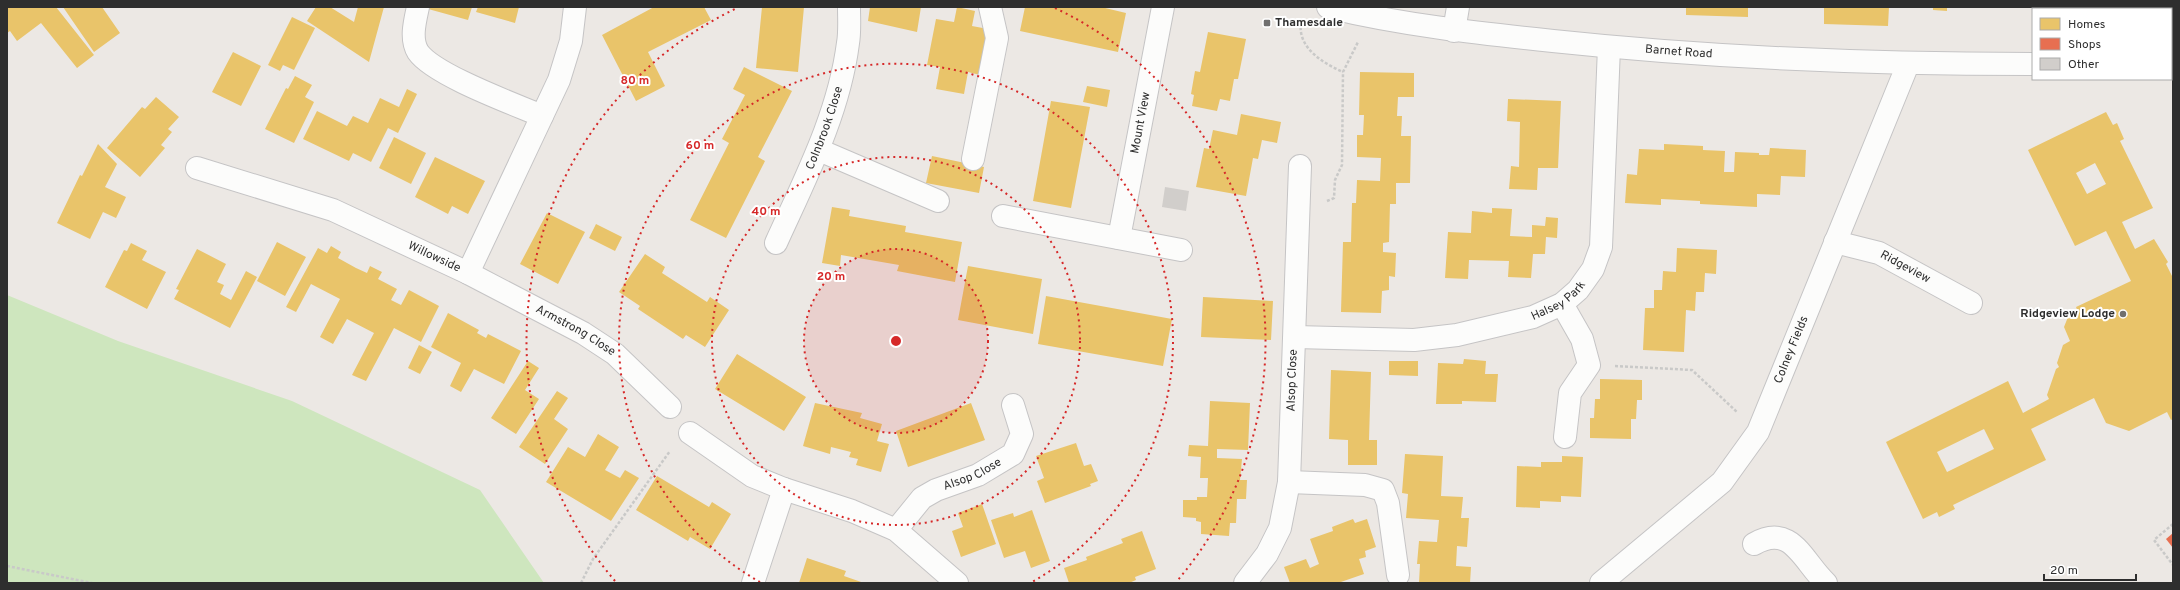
<svg xmlns="http://www.w3.org/2000/svg" width="2180" height="590" viewBox="0 0 2180 590" font-family="Overpass,sans-serif">
  <rect width="100%" height="100%" fill="#ece8e4"/>
  <path fill="#cee6be" d="M7,295L118,341L292,401L480,490L544,583H7Z"/>
  <path fill="#e9c46a" fill-rule="evenodd" d="M7,7H56L94,55L77,68L41,23L17,41L10,31L7,33Z
    M63,7H102L120,33L94,52Z
    M316,7H330L354,22L358,7H384L369,62L307,21Z
    M421,7H472L468,20Z
    M478,7H519L515,23L476,12Z
    M654,7H704L711,20L648,52L665,86L636,101L602,35Z
    M762,7H804L798,72L756,68Z
    M870,7H921L917,32L868,21Z
    M957,7L975,11L972,26L988,29L980,75L968,72L964,94L936,89L940,67L927,65L936,19L954,22Z
    M1025,7H1101L1126,13L1118,52L1020,31Z
    M1686,7H1748V17L1686,15Z
    M1824,7H1889L1888,26L1824,24Z
    M1933,7H1947V11L1933,10Z
    M292,17L315,28L294,70L283,65L280,71L268,65Z
    M1208,32L1246,39L1238,79H1234L1230,101L1220,99L1217,111L1192,106L1194,95L1191,94L1195,71L1200,72Z
    M233,52L261,66L241,106L212,92Z
    M744,67L792,91L758,157L765,161L726,238L690,220L729,143L722,139L745,95L733,89Z
    M1360,72L1414,73V97H1398L1397,116H1402L1401,136H1411L1410,183H1396V204H1390L1389,242L1383,243V252L1396,253L1395,277L1389,276V290L1382,291L1381,313L1341,312L1343,242H1351L1352,203H1356L1357,180L1380,181L1381,158L1357,157V135H1363L1364,115H1359Z
    M295,76L312,85L305,97L314,102L294,143L265,129L286,88L288,89Z
    M1087,86L1110,90L1107,107L1083,102Z
    M407,89L417,94L398,133L388,128L371,162L353,153L349,161L303,139L317,111L347,126L353,116L368,123L380,98L399,107Z
    M156,97L179,117L168,129L172,132L161,145L165,148L140,177L107,148L142,107L145,109Z
    M1508,99L1561,101L1558,168H1538L1537,190L1509,189L1511,166L1519,167L1520,122L1507,121Z
    M1051,101L1090,107L1071,208L1033,201Z
    M2106,112L2113,125L2117,123L2124,139L2120,141L2153,208L2122,222L2135,249L2154,239L2168,262L2166,264L2173,278V419L2171,420L2167,412L2129,431L2106,423L2094,398L2031,429L2046,460L1953,505L1955,509L1939,517L1937,512L1923,519L1886,442L2008,381L2023,413L2049,399L2047,395L2056,369L2059,367L2057,363L2063,345L2070,341L2064,327L2068,317L2078,312L2076,307L2131,281L2106,231L2075,246L2028,150ZM2095,163L2106,184L2087,194L2076,173ZM1984,429L1994,449L1947,472L1937,452Z
    M1241,114L1281,122L1277,143L1262,140L1258,159L1253,158L1246,196L1196,187L1204,148L1209,149L1213,130L1237,135Z
    M394,137L426,153L411,184L379,168Z
    M98,144L117,164L105,187L126,197L116,218L103,212L90,239L57,223L80,175L82,176Z
    M1664,144L1703,146V150L1725,151L1724,172H1734L1735,152L1759,153V155H1769L1770,148L1806,150L1805,177L1781,176L1780,195L1757,194V207L1700,204V201L1661,199V205L1625,203L1627,174L1637,175L1639,149L1664,150Z
    M932,156L984,167L979,193L926,183Z
    M435,157L485,181L468,214L452,206L448,214L415,197Z
    M832,207L850,210L849,216L906,226L905,232L962,242L955,282L897,271L899,265L841,255L840,266L822,263Z
    M1492,208L1512,209L1510,236L1532,237V225L1545,226L1546,217L1558,218L1557,238L1546,237L1545,254H1533L1531,278L1508,277L1509,261L1469,260L1468,279L1445,278L1448,232L1471,233L1472,211L1492,213Z
    M547,213L585,232L558,284L520,264Z
    M596,224L622,237L615,251L589,238Z
    M277,242L306,257L285,296L257,281Z
    M131,243L147,251L142,260L166,272L147,309L105,287L124,250L127,251Z
    M331,246L341,252L338,258L356,268L367,273L370,266L382,272L378,279L397,289L391,300L401,305L409,290L439,306L421,342L394,328L366,381L352,375L374,333L347,319L333,344L320,337L340,299L311,284L296,312L286,307L318,248L327,253Z
    M1677,248L1717,250L1716,274L1705,273L1704,292H1696L1695,311L1686,310L1684,352L1643,350L1645,308H1654V290H1662L1663,271L1676,272Z
    M197,249L226,264L217,282L224,285L220,294L231,300L246,271L257,277L230,328L174,299L179,290L176,289Z
    M645,254L665,267L662,273L707,302L710,297L729,310L705,347L686,335L683,339L638,309L640,306L619,292Z
    M968,266L1042,279L1033,334L958,320Z
    M1046,296L1172,319L1163,366L1038,344Z
    M1203,297L1273,301L1271,340L1201,337Z
    M448,313L479,330L477,333L486,338L488,334L521,351L504,384L474,369L461,392L450,386L461,363L431,347Z
    M419,345L432,352L420,374L408,368Z
    M737,354L806,397L784,431L715,389Z
    M1464,359L1486,361L1485,374H1498L1496,402L1462,401V404H1436L1438,363L1463,364Z
    M528,361L539,368L525,390L539,399L516,434L491,418Z
    M1389,361H1418V376L1389,375Z
    M1331,370L1371,372L1369,440H1377V465H1348V440L1329,439Z
    M1600,379L1642,380V400H1637L1636,419H1631V439L1590,438V418H1594L1595,399H1600Z
    M557,391L568,398L554,419L568,429L545,464L519,447Z
    M1210,401L1250,403L1248,450L1217,449V458L1242,459L1240,480H1247L1246,499H1237L1236,523H1230L1229,536L1201,534V522L1196,521V518L1183,517V500H1197V497H1207L1208,478H1200L1201,457L1188,456L1189,445L1208,446Z
    M815,403L862,413L860,418L882,424L877,441L889,444L881,472L856,465L858,459L849,457L851,452L831,447L830,454L803,446Z
    M971,403L985,440L908,467L896,431Z
    M598,434L619,447L605,470L620,478L625,470L639,478L611,521L546,482L568,447L585,457Z
    M1076,443L1084,466L1091,464L1098,481L1090,484L1091,486L1045,503L1037,481L1044,478L1036,456Z
    M1405,454L1443,456L1441,496L1463,497L1461,518H1469L1467,547L1457,546L1456,566L1471,567L1470,583H1419L1420,564H1417L1419,541L1437,542L1439,520L1406,518L1408,494L1402,493Z
    M1562,456L1583,457L1581,497L1561,496V502L1540,501V508L1516,507L1517,466L1541,467V462H1562Z
    M657,476L709,507L712,502L731,514L710,549L690,537L688,541L636,510Z
    M982,504L996,544L961,557L952,531L963,527L958,513Z
    M1032,510L1050,561L1031,568L1025,551L1004,558L991,520L1013,513L1014,517Z
    M1353,519L1355,523L1367,519L1376,547L1365,551L1366,557L1359,559L1364,574L1338,583H1290L1284,567L1306,559L1310,568L1319,564L1310,539L1333,531L1332,527Z
    M1142,531L1156,569L1135,577L1136,580L1129,583H1069L1064,568L1087,560L1086,557L1123,543L1121,539Z
    M807,558L846,571L844,576L864,583H799Z"/>
  <path fill="#e76f51" d="M2173,533V548L2166,539Z"/>
  <path fill="#d1cecb" d="M1165,187L1189,191L1186,211L1162,207Z"/>
  <g fill="none" stroke-linecap="round" stroke-linejoin="round">
    <g stroke="#c5c4c5" stroke-width="24">
      <g id="minor">
        <path d="M418,7C415,21 410,39 418,52C434,75 514,104 542,116"/>
        <path id="s1" d="M1328,7C1402,25 1477,33 1553,41C1712,58 1873,64 2033,64"/>
        <path d="M1454,31L1458,7"/>
        <path d="M2171,65H2173"/>
        <path d="M819,150L938,201"/>
        <path d="M973,159L997,38L990,7"/>
        <path id="s2" d="M197,168L333,210L468,273L559,80L571,41L575,7"/>
        <path d="M1003,216L1181,250"/>
        <path id="s3" d="M1119,238L1163,7"/>
        <path id="s4" d="M1835,242L1879,253L1971,303"/>
        <path id="s5" d="M776,243C805,179 839,114 848,43C850,32 849,19 849,7"/>
        <path id="s6" d="M468,273L583,333L615,354L670,407"/>
        <path d="M1562,304L1582,339L1589,365L1570,393L1565,437"/>
        <path id="s7" d="M1295,337L1414,340L1457,335L1533,317L1562,304L1578,290L1593,269L1601,247L1609,47"/>
        <path d="M690,433L752,476L784,489L852,511L896,530L957,583"/>
        <path d="M1289,482L1365,485L1383,490L1388,503L1398,575"/>
        <path id="s8" d="M896,530L922,498L936,490L978,475L1013,454L1022,434L1013,405"/>
        <path d="M1754,544C1792,522 1803,562 1826,583"/>
        <path d="M753,583L784,489"/>
        <path id="s9" d="M1245,583L1267,554L1280,528L1289,482L1300,166"/>
        <path id="s10" d="M1601,583L1722,482L1758,432L1908,64"/>
      </g>
    </g>
    <path stroke="#c9c9c8" stroke-width="2.5" stroke-dasharray="3 2" stroke-linecap="butt" d="M1301,22C1297,48 1323,63 1343,72
      M1327,201L1334,198L1335,180L1342,165L1343,72L1358,42
      M1615,366L1692,370L1737,412
      M2173,524L2154,540L2173,565
      M7,566L92,583
      M581,583L593,559L670,451"/>
    <use href="#minor" stroke="#fcfcfb" stroke-width="22"/>
  </g>
  <circle cx="896" cy="341" r="92" fill="#d62828" fill-opacity=".12"/>
  <g fill="none" stroke="#d62828" stroke-width="2" stroke-dasharray="2 4">
    <circle cx="896" cy="341" r="92"/>
    <circle cx="896" cy="341" r="184"/>
    <path d="M760 582A277 277 0 1 1 1032 582"/>
    <path d="M615 581A369 369 0 0 1 737 8M1055 8A369 369 0 0 1 1177 581"/>
  </g>
  <g fill="#706f6e" stroke="#fff" stroke-width="1.5">
    <rect x="1263" y="19" width="8" height="8" rx="2"/>
    <circle cx="2123" cy="314" r="4"/>
  </g>
  <g text-anchor="middle" dominant-baseline="central" stroke-width="4" stroke-linejoin="round" paint-order="stroke">
    <g font-size="12" font-weight="bold" fill="#2e2e2e" stroke="#fff" text-anchor="start">
      <text x="1275" y="23">Thamesdale</text>
      <text x="2115" y="314" text-anchor="end">Ridgeview Lodge</text>
    </g>
    <g font-size="12" fill="#2e2e2e" stroke="#fff">
      <text stroke="none"><textPath href="#s1" startOffset="354">Barnet Road</textPath></text>
      <text stroke="none"><textPath href="#s3" startOffset="117">Mount View</textPath></text>
      <text stroke="none"><textPath href="#s5" startOffset="125">Colnbrook Close</textPath></text>
      <text stroke="none"><textPath href="#s2" startOffset="254">Willowside</textPath></text>
      <text stroke="none"><textPath href="#s4" startOffset="75">Ridgeview</textPath></text>
      <text stroke="none"><textPath href="#s7" startOffset="271">Halsey Park</textPath></text>
      <text stroke="none"><textPath href="#s6" startOffset="122">Armstrong Close</textPath></text>
      <text stroke="none"><textPath href="#s10" startOffset="308">Colney Fields</textPath></text>
      <text stroke="none"><textPath href="#s9" startOffset="214">Alsop Close</textPath></text>
      <text stroke="none"><textPath href="#s8" startOffset="97">Alsop Close</textPath></text>
    </g>
  </g>
  <circle cx="896" cy="341" r="6" fill="#d62828" stroke="#fff" stroke-width="2"/>
  <g font-size="12" text-anchor="middle" font-weight="bold" fill="#d62828" stroke="#fff" stroke-width="4" stroke-linejoin="round" paint-order="stroke">
    <text x="635" y="84">80 m</text>
    <text x="700" y="149">60 m</text>
    <text x="766" y="215">40 m</text>
    <text x="831" y="280">20 m</text>
  </g>
  <rect width="2180" height="590" fill="none" stroke="#2e2e2e" stroke-width="16"/>
  <rect x="2032" y="8" width="140" height="72" fill="#ffffff" stroke="#ababab"/>
  <rect x="2040" y="18" width="20" height="12" fill="#e9c46a" stroke="#ababab"/>
  <text x="2068" y="28" font-size="12" fill="#2e2e2e">Homes</text>
  <rect x="2040" y="38" width="20" height="12" fill="#e76f51" stroke="#ababab"/>
  <text x="2068" y="48" font-size="12" fill="#2e2e2e">Shops</text>
  <rect x="2040" y="58" width="20" height="12" fill="#d1cecb" stroke="#ababab"/>
  <text x="2068" y="68" font-size="12" fill="#2e2e2e">Other</text>
  <path d="M2044 574v6h92v-6" fill="none" stroke="#2e2e2e" stroke-width="2"/>
  <text x="2050" y="574" font-size="12" fill="#2e2e2e" stroke="#ffffff" stroke-width="3" paint-order="stroke">20 m</text>
</svg>
